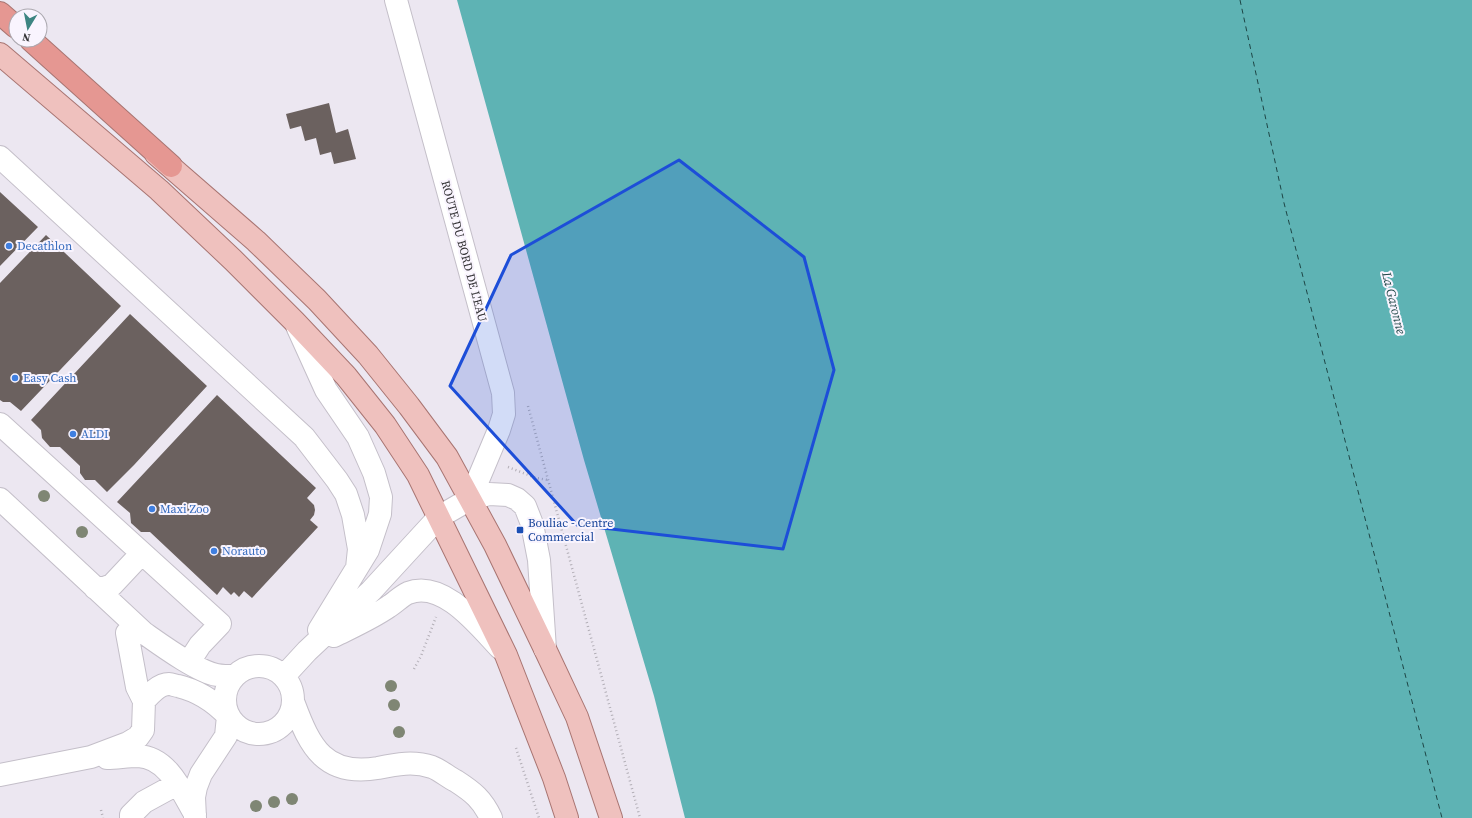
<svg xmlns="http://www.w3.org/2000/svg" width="1472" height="818" viewBox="0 0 1472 818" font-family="'Source Serif 4',serif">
  <rect width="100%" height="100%" fill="#ece7f1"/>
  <path fill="#5eb3b4" d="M457,0H1472V818H685L654,696L584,460Z"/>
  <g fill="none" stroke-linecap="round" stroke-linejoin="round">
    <path stroke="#1d4545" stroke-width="1" stroke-dasharray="5 4" stroke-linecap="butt" d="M1240,0L1284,203L1442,818"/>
  </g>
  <path fill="#6b615f" d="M329,103L336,133L348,129L356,159L334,164L331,152L320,155L316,138L305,141L301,126L290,129L286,114Z
    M0,192L38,227L0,266Z
    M46,235L121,306L21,411L10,402H3L0,400V283Z
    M130,314L207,386L134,465L107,492L95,480H85L80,473V466L60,447H50L42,438L41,430L31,420Z
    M217,395L316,488L307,498L314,505L315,510L314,515L310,520L318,527L252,598L244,591L239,597L234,592L231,595L223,587L217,595L150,532H141L131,523L130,513L117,502Z"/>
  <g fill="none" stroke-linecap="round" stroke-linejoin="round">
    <g stroke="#c4bfc9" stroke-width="24">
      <path id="minor" d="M396,0L503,393L504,414L499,430L470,499
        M0,157L304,437L337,480L346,494L353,515L359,549L357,568
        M297,326L326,390L358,437L374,473L381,497L380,514L368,550L319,630
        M0,424L220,624L200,645L189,662
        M0,499L144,633C161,645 198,672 217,675C223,676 229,676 235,676
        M95,588H104L112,585L142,553
        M135,625L127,633L137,687L144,701
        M334,636C352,627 372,618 388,607C395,603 401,596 408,593C443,579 479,626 500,648
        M225 700a34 34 0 1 1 68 0a34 34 0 1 1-68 0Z
        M284,676L307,651L371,591L439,517L470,499L489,494L508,495L517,499L525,506L532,524L539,560L545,649
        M294,704C310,747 325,777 378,768C397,764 414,761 432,767C440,770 448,777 456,781C473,792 482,799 491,818
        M107,758C117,758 127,756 138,756C168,757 182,792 195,814
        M0,775L91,757L128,743L138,737L143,730L144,701C150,694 159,684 169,684C172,684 176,686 178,686C199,691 214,701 228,716L226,736L201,774L196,787L194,797L195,818
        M131,818V815L144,802L177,784"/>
    </g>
    <g stroke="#a87572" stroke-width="24">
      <path id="major" d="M0,54L159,190L233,260L295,322L346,376L385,425L418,475L506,655L554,778L567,818
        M156,154L256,241L317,300L368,355L409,406L447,457L495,545L545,649L577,717L611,818"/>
    </g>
    <g stroke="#a87572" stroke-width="24">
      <path id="highway" d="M0,13L16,27
        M31,40L171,166"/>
    </g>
    <path stroke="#b3afb7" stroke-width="2.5" stroke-dasharray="1 3" stroke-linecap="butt" d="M528,406L640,818
      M508,467L536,478L548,480
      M414,669L421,656L436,617
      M516,748L539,818
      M101,810L103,818"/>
    <use href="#minor" stroke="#fff" stroke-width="22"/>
    <use href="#major" stroke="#efc1be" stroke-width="22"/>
    <use href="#highway" stroke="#e59792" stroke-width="22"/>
  </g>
  <g fill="#7f8674">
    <circle cx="44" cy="496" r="6"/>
    <circle cx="82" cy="532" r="6"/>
    <circle cx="391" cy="686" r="6"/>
    <circle cx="394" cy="705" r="6"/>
    <circle cx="399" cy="732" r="6"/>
    <circle cx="292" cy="799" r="6"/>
    <circle cx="274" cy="802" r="6"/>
    <circle cx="256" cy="806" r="6"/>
  </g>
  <path fill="#1d4ed8" fill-opacity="0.2" stroke="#1d4ed8" stroke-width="3" stroke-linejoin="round" d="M679,160L804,257L834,370L783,549L577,525L450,386L511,255Z"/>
  <g fill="#3f7fe0" stroke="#f9f4fe" stroke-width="1.5">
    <circle cx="9" cy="246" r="4"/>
    <circle cx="15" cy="378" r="4"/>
    <circle cx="73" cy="434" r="4"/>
    <circle cx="152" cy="509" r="4"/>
    <circle cx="214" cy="551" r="4"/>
  </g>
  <rect fill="#1a4fb4" stroke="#f9f4fe" stroke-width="1.5" x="516" y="526" width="8" height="8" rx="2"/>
  <g text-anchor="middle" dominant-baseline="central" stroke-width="4" stroke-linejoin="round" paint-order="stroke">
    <g font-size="12" fill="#366cbe" stroke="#f9f4fe" text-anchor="start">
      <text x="17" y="246">Decathlon</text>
      <text x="23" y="378">Easy Cash</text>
      <text x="81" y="434">ALDI</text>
      <text x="160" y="509">Maxi Zoo</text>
      <text x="222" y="551">Norauto</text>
    </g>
    <g font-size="12" fill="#363538" stroke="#f9f4fe">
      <text transform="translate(464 251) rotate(75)">ROUTE DU BORD DE L'EAU</text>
    </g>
    <g font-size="12" fill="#164399" stroke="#f9f4fe" text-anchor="start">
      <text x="528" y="523">Bouliac - Centre<tspan x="528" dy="14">Commercial</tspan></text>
    </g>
    <g font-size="13" font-style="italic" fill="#1d4545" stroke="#f9f4fe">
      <text transform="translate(1394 303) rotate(76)">La Garonne</text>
    </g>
  </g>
  <g transform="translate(28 28) rotate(190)"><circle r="19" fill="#f9f4fe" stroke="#aba8af"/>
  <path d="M0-3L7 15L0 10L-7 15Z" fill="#3d8582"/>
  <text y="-6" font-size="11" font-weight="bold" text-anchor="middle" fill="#363538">N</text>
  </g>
</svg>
